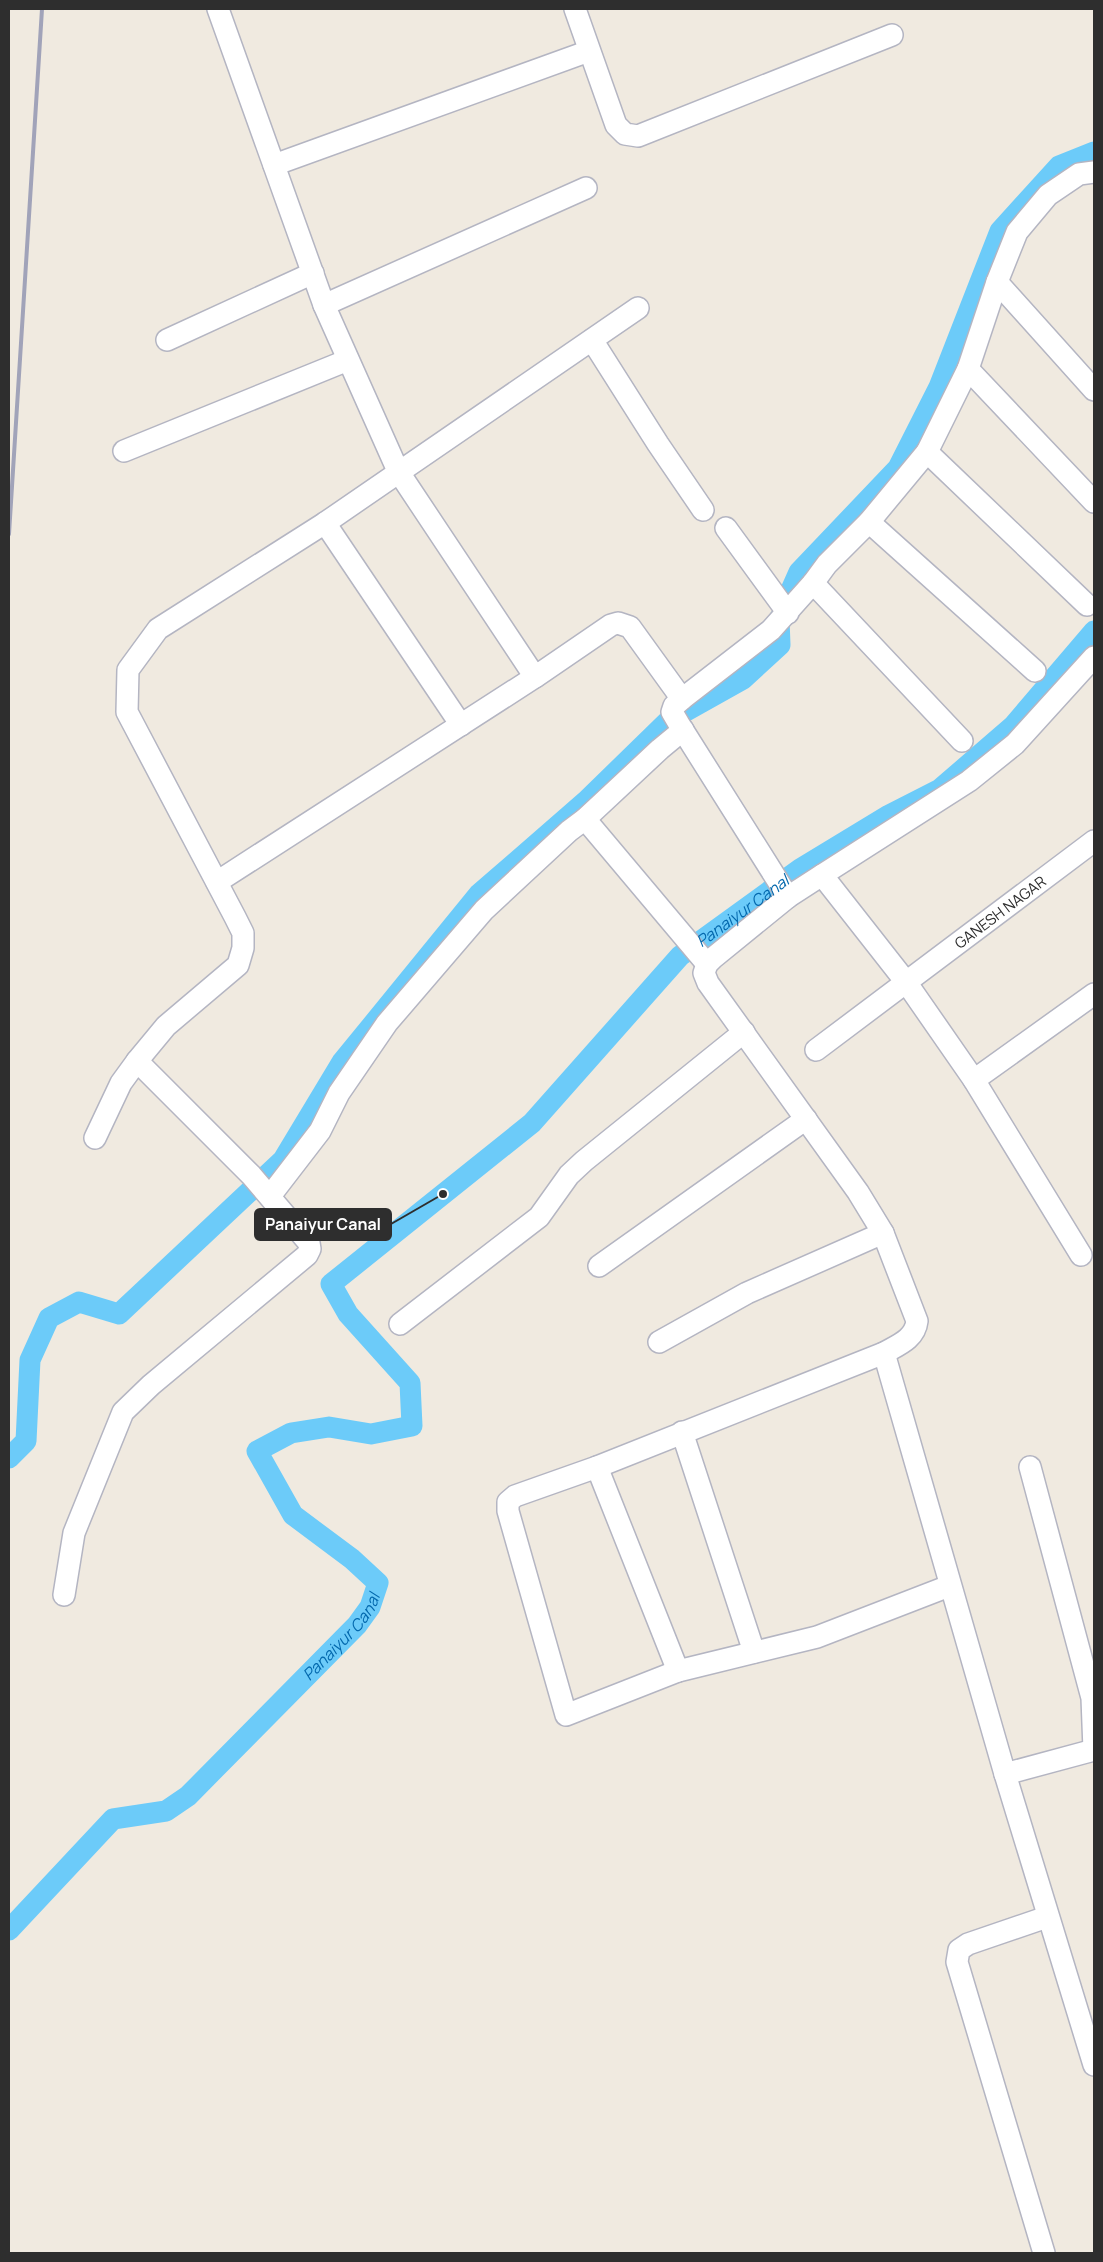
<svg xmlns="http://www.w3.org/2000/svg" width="1103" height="2262" viewBox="0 0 1103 2262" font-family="Manrope,sans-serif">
  <rect width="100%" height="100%" fill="#f0eae0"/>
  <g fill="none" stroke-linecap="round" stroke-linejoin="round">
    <g stroke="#6ccbf9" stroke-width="21">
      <path d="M791,590L799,572L898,468L939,387L1000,231L1059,166L1094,152"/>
      <path d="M9,1458L26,1441L30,1360L49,1318L79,1302L119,1314L283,1160L342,1062L479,894L586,801L668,721L743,679L780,645L779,619"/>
      <path id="s1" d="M9,1930L113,1819L166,1811L188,1796L357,1625L370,1607L378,1583L352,1559L293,1515L257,1451L291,1433L329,1427L371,1434L412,1426L410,1383L348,1314L331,1284L532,1123L680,956L800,869L889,815L940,789L1013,726L1094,631"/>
    </g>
    <g stroke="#b4b5c2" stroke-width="24">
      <g id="minor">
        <path d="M218,9L324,305L398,471L535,677L611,625L618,623L630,627L682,699L674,706L672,712L679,724L788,897L822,875L906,982L974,1080L1081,1255"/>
        <path d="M575,9L616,125L625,134L638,136L892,35"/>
        <path d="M274,165L589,51"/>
        <path d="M997,282L1094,390"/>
        <path d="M324,305L586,188"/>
        <path d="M167,340L313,273"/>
        <path d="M592,340L658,444L703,510"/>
        <path d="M968,369L997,282L1017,232L1048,195L1079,174L1094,172"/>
        <path d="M124,451L348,360"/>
        <path d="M927,452L968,369L1094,502"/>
        <path d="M869,522L1035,671"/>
        <path d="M325,523L461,725"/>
        <path d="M726,528L788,613"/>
        <path d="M813,583L827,564L869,522L927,452L1087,605"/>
        <path d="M682,699L771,630L813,583L962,741"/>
        <path d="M585,819L707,964"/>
        <path d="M822,875L969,781L1015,744L1094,657"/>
        <path d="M217,882L535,677"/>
        <path id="s2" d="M816,1050L1094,841"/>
        <path d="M974,1080L1094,994"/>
        <path d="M95,1138L121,1083L137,1061L166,1026L238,965L243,948V933L235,917L127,712L128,670L158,629L325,523L638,308"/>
        <path d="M270,1196L320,1131L339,1093L387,1023L484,910L569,831L585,819L660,749L683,730"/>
        <path d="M599,1266L806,1119"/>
        <path d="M400,1324L539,1217L569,1175L584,1161L744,1032"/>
        <path d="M659,1342L747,1293L883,1233"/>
        <path d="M884,1353L1005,1774L1094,2065"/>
        <path d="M682,1432L754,1652"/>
        <path d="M597,1467L678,1671L817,1637L949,1586"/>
        <path d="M1030,1467L1092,1698L1094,1750"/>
        <path d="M64,1595L74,1533L123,1412L151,1385L307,1255L310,1249L309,1243L251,1175L137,1061"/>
        <path d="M678,1671L566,1715L508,1511V1502L515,1496L597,1467L884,1353C898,1345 915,1339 917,1321L883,1233L858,1192L708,983L704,973L707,964L713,958L788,897"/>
        <path d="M1005,1774L1094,1750"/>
        <path d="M1044,2253L957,1962L959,1950L968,1944L1047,1917"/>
      </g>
    </g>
    <use href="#minor" stroke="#fff" stroke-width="21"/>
    <path stroke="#a1a3b9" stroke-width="4" d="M9,534L42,9"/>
  </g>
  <g text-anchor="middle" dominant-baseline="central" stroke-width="4.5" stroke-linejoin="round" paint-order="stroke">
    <g font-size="15" fill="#2e2e2e" stroke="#fff">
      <text stroke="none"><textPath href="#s2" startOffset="230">GANESH NAGAR</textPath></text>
    </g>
    <g font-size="16" font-style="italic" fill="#0368ad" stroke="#fff">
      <text stroke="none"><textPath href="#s1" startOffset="1592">Panaiyur Canal</textPath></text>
      <text stroke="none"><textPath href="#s1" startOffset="454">Panaiyur Canal</textPath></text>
    </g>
  </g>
  <path fill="none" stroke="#2e2e2e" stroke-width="2" d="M443 1194L391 1224"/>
  <circle fill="#2e2e2e" stroke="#fff" stroke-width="2" cx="443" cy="1194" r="5"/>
  <rect fill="#2e2e2e" stroke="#2e2e2e" stroke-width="2" x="255" y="1209" width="136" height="31" rx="5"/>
  <g font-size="16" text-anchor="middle" font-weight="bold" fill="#fff">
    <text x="323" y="1230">Panaiyur Canal</text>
  </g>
  <rect width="1103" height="2262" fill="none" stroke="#2e2e2e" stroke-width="20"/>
</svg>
